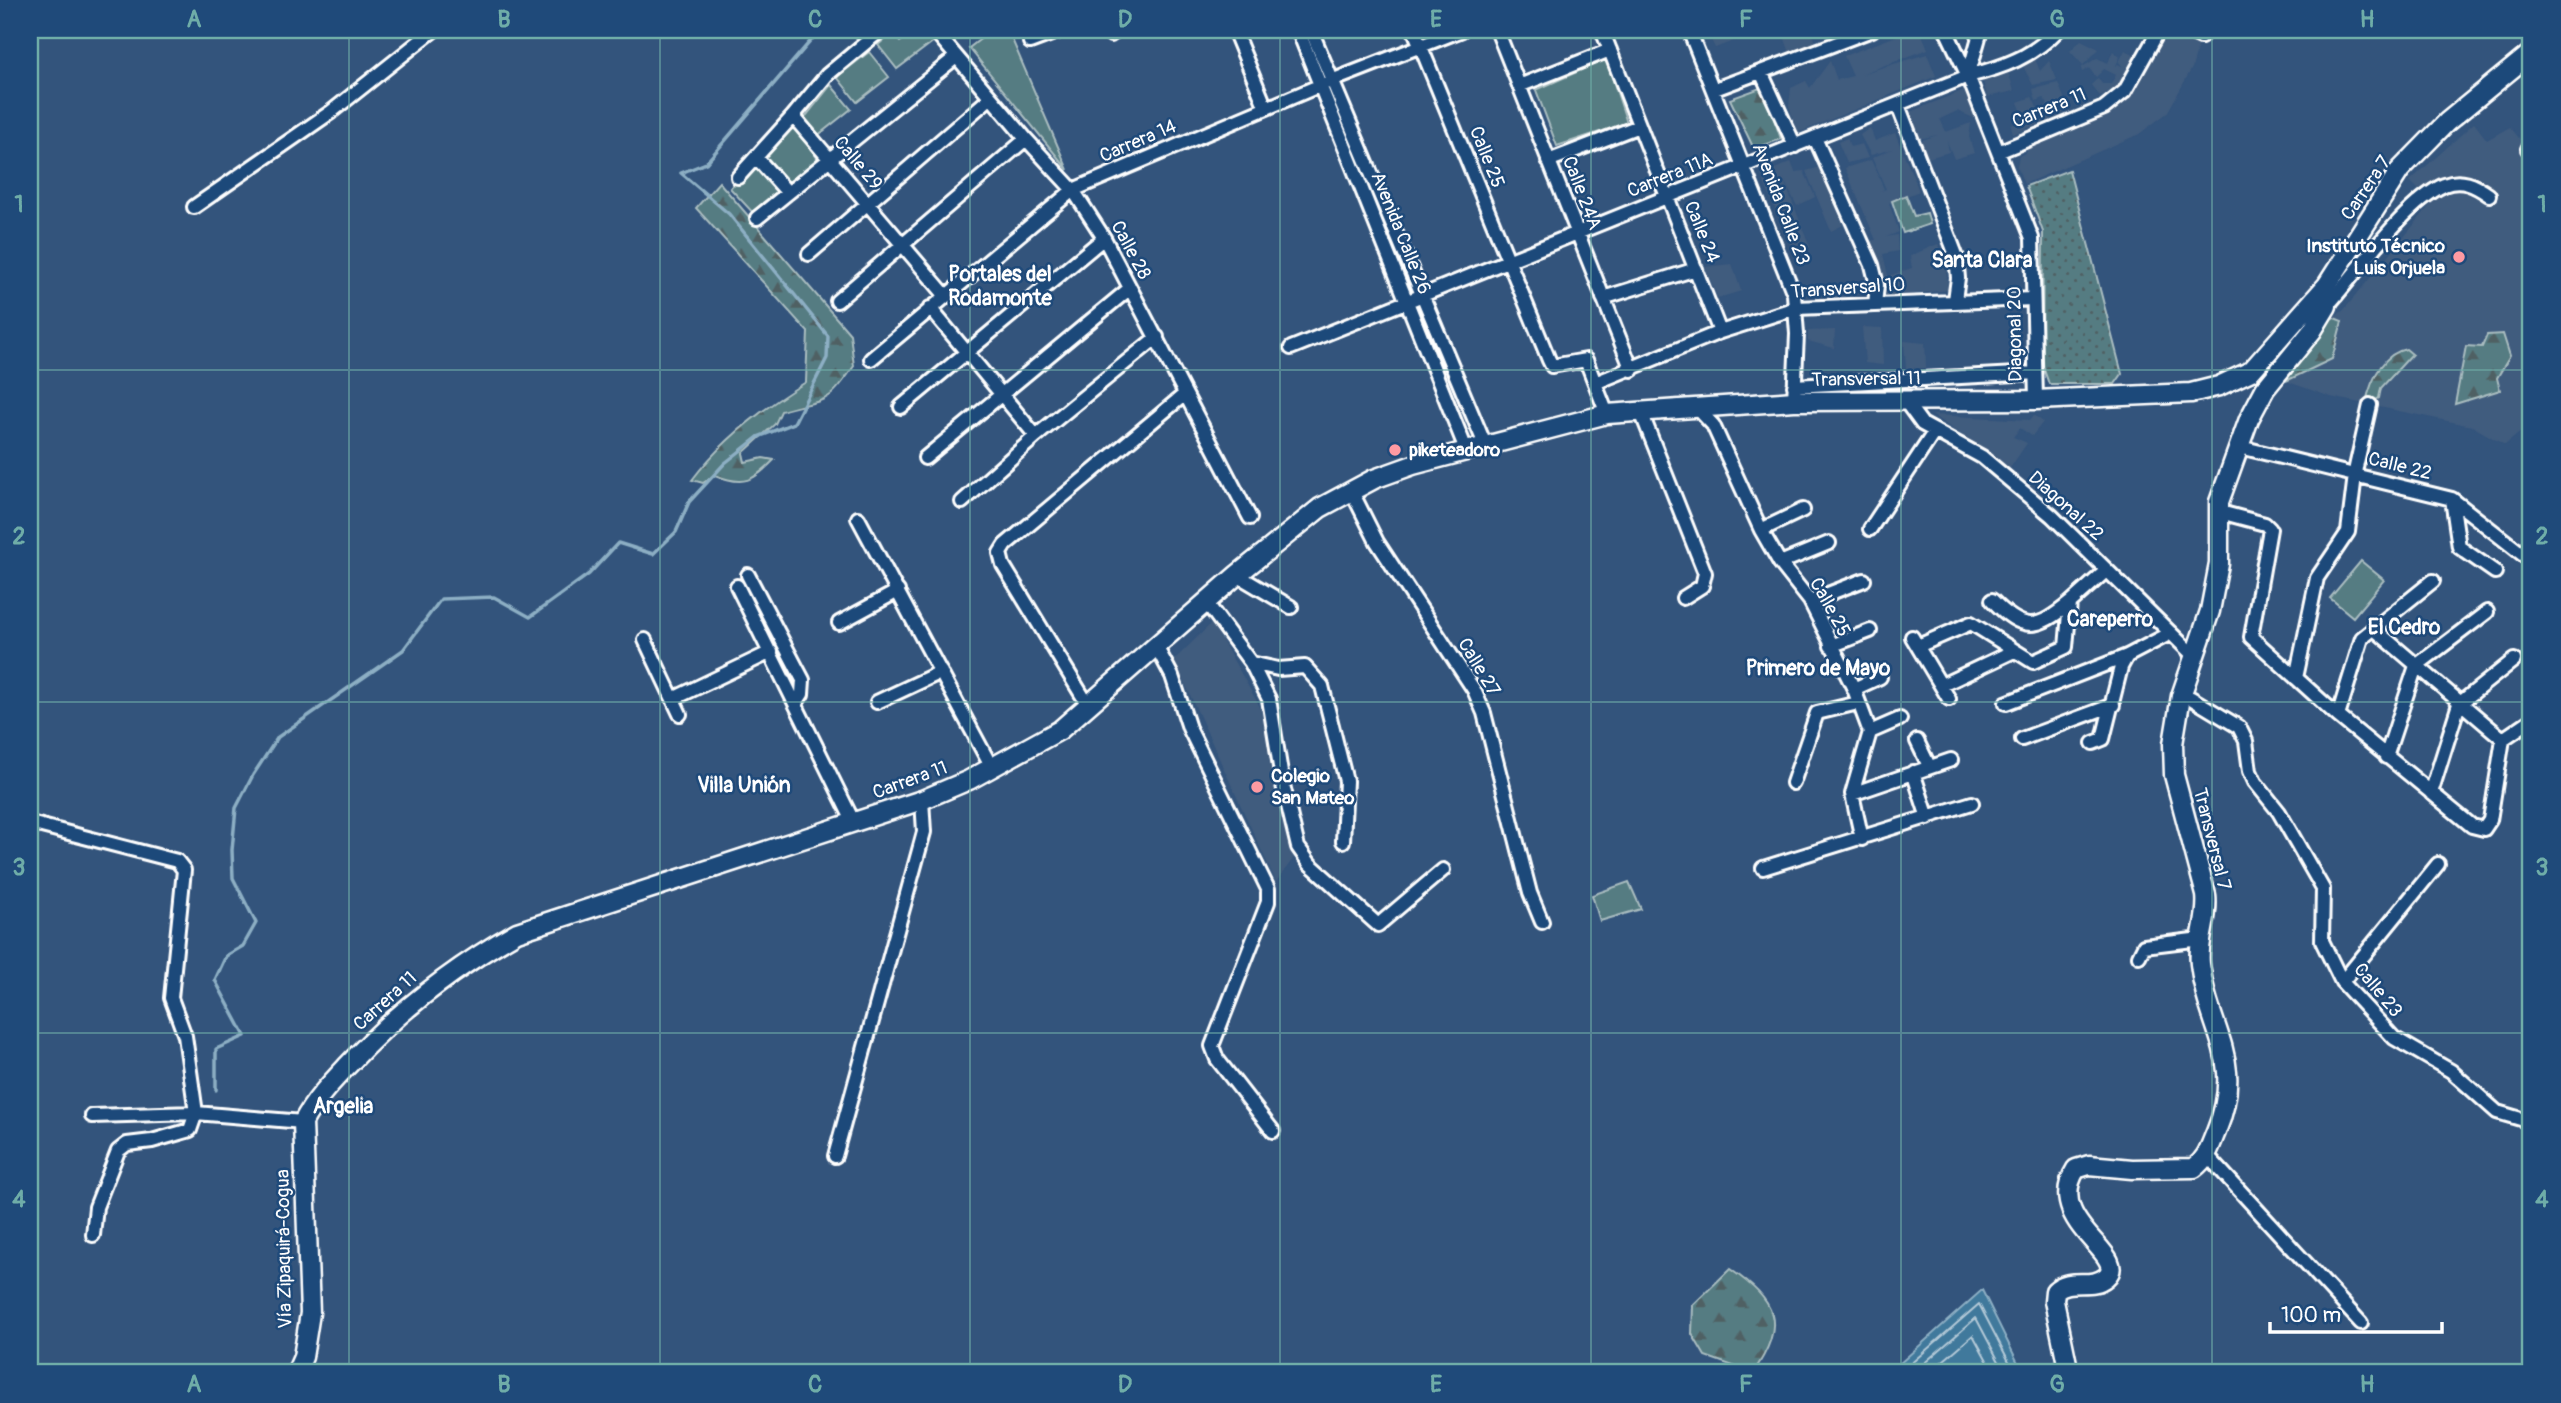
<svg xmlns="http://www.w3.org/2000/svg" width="2561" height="1403" viewBox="0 0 2561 1403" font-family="Pangolin,sans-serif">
  <defs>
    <pattern id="grass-dots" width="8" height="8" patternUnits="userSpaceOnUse" patternTransform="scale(1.75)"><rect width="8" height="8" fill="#547b82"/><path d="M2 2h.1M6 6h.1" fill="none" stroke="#506164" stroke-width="1.8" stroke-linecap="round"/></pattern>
    <pattern id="forest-firs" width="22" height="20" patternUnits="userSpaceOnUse" patternTransform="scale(1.75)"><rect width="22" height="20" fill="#547b82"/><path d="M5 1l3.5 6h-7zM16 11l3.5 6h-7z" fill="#506164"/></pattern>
  </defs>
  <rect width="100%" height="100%" fill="#33547c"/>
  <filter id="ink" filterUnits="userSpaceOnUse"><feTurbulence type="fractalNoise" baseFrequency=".0143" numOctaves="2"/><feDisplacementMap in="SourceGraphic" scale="14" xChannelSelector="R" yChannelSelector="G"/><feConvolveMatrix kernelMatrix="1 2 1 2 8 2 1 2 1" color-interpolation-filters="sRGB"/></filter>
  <g filter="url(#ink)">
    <path fill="#415c7e" d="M1706,30H1759V31L1715,48Z
      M1802,30H1814L1812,34L1816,42L1790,53L1784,36L1790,32L1794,35Z
      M1912,30H1920L1928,49L1861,74L1927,54L1936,76L1798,133L1789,106L1791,88L1806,81L1810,88L1830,61L1837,80L1853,76L1844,56Z
      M2166,30L2199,43L2192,68L2167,113L2139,134L2024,184L2017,166L2019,156L2027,152L2026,148L2090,120L2128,97Z
      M2081,40L2099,49L2083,65L2070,51Z
      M2125,50L2138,56L2119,87L2100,96L2091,85L2098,78L2102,84H2111L2116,75L2104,69L2096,77L2089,68L2082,72L2081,68L2097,58L2108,63L2113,51L2120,57L2115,67L2118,64L2123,67L2119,62Z
      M2035,59L2040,71L2049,61L2057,80L2033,85L2022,64Z
      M2008,71L2014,91L1987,97L1983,81Z
      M2058,83L2069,110L2046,122L2040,110L2048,105L2044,98L2036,101L2033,89Z
      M1967,89L1979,120L1957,111L1940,119L1946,132L1971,123L1969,137L1974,153L1954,159L1947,141L1949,152L1928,158L1920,141L1937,135L1919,139L1910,112Z
      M2032,97L2044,122L2013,134L2011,125L2025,120L2018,102Z
      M2474,123L2487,140L2510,127L2531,153V423L2505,445L2472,426L2331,397L2286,381L2332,317L2343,311L2432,203L2410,181Z
      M1870,128L1875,141L1895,133L1919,191L1889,203L1899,232L1886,237L1897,235L1898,251L1883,254L1888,276L1912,268L1910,256L1938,244L1945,257L1948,290L1887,297L1877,279L1861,242L1876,240L1845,168L1871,160L1884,189L1880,191L1886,189L1872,158L1892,149L1871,155L1860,135Z
      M1847,138L1850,147L1862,144L1868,158L1847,163L1838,142Z
      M1791,162L1795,172L1804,171L1815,197L1797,206L1783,178L1810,247L1794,253L1761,175Z
      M1821,167L1843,225L1831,231L1806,171Z
      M1732,264L1741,291L1718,298L1705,267Z
      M1862,327L1882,328L1883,365L1865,363Z
      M1835,330L1834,348L1808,341V331Z
      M1904,341L1925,343L1926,368H1906Z
      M1932,415L2030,420L2034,415L2043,422L2032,436L2020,428L2013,437L2027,443L2010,468Z
      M1212,623L1267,719L1295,856L1276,882L1174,660Z"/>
    <path fill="url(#grass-dots)" stroke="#aabdc0" stroke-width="2" d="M2069,170L2122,374L2115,384H2049L2042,364L2043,232L2026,186Z"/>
    <path fill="url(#forest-firs)" stroke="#aabdc0" stroke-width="2" d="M1763,87L1781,139L1754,149L1730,99Z
      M719,182L850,334L854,366C826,408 825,398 781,411L775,424L743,453L745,462L763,458L774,460C753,481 744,487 715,475L703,483L692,480C723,439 763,408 806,382L808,332L696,208Z
      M1906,195L1914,216L1927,213L1930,224L1903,233L1892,201Z
      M2332,317L2342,321L2332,359L2286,381Z
      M2503,334L2510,356L2497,378L2500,390L2455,404L2466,346L2482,347L2487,335Z
      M2406,349L2412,354L2381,388L2379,398L2365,406C2370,384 2381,354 2406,349Z
      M1730,1269C1777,1302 1787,1323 1753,1373L1705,1356L1692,1334L1693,1305Z"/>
    <path fill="#547b82" stroke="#aabdc0" stroke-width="2" d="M917,30H926L934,41L897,69L878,45L892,33L900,42Z
      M992,30H1008L1068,170L969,48Z
      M869,52L889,77L857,102L837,77Z
      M1606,59L1627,123L1557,146L1536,90Z
      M831,85L851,109L817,136L803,120Z
      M791,123L818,159L788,186L760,156Z
      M756,160L784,191L755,215L730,188Z
      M2361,561L2384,580L2353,617L2330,598Z
      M1629,882L1641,909L1600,921L1592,895Z"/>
    <path fill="#41799c" stroke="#8dafc4" stroke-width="2" d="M1982,1290L2023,1373H1889Z"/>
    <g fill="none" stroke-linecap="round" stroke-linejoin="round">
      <path stroke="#b3c9d7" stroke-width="2" d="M1900,1373L1979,1304L2015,1373
        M1913,1373L1976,1318L2005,1373
        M1929,1373L1973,1335L1994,1373"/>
      <path stroke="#8dafc4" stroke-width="3.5" d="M216,1090V1049L245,1036L215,980L226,956L243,946L256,923L233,878L232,850L236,808L253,775L278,737L403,650L441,599L494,597L530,617L589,574L618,543L653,554L676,532L689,502L725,463L758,437L794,423L827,358L828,336L729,214L681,173L706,163L820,30"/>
      <g stroke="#fff" stroke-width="18">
        <path id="street" d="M934,30L1026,139L1073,190L1104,238L1250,518
          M1109,30L1111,35
          M1234,30L1266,108
          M1298,30L1467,452
          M1311,30L1486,447
          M1414,30L1549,360L1552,366L1586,360L1607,414
          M1497,30L1632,370
          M1602,30L1720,332
          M1689,30L1794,294L1797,334L1794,401
          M1946,30L1968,76L2032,238L2036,400
          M2186,30L2201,37
          M1030,42L1062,30
          M1761,72L1795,146
          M1968,76L1981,30
          M1519,86L1610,50
          M1715,89L1872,30
          M1898,105L1956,255L1958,278L1955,300
          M793,116L827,75L881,30
          M1815,138L1872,265L1877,285L1875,305
          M2528,149L2531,147
          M1998,152L2104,108L2125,91L2159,30
          M756,157L788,193
          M1548,161L1639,126
          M738,177L793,116L946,296
          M194,207L331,112L434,30
          M757,218L956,57
          M809,254L990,98
          M1603,298L1696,269
          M837,301L1026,139
          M2327,306C2358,272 2404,203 2444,185C2461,178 2475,185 2489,195
          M930,308L1036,436
          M1291,348L1968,76C2004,67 2032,57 2058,30
          M871,359L1073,190L1321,85L1462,30
          M1595,383L1720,332L1796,308L2033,299
          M1794,386L2035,373
          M1903,398L1922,424L1982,457L2052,516L2193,655
          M901,407L1104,238
          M1697,408L1713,425L1761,530L1780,563L1810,601L1854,689L1870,732L1852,794L1862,839
          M1641,412L1705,573L1702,586L1683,598
          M2240,447L2452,499L2531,561
          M925,458L1129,289
          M1351,490L1377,542L1474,690L1484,713L1530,893L1542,922
          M2452,499L2459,547L2495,572
          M962,502L1036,436L1157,337
          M2220,512L2265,524L2270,529L2251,637L2338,716L2472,826L2484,829L2490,820L2503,739L2531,720
          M858,518L992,768
          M1870,529L1935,431
          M1761,530L1803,510
          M1780,563L1829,543
          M748,575L803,680L802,694L796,703
          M1237,575L1291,607
          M737,586L854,823
          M1992,600C2024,633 2037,630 2070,603
          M1810,601L1864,580
          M1206,602L1251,663L1278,669L1305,667L1322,686L1346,781L1343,841
          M839,623L898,591
          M2373,628L2503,739
          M1912,637L1949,699
          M645,640L680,714
          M1156,646L1172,676L1189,728L1268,889V902L1212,1046L1217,1059L1273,1131
          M1831,646L1870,631
          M1918,646L1971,623L2033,662L2066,647L2070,603L2107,570
          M1251,663L1269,699L1283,785L1298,847L1310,864L1378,925L1443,870
          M2296,678L2317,578L2348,532L2356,467L2370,405
          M1942,685L2014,651
          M1854,689L1880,677
          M2181,696L2191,698L2239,727L2246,741L2250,771L2255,782L2279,812L2323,889L2322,941L2342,982L2394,1038L2451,1071L2497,1112L2531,1122
          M673,699L771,652
          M877,702L941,672
          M2006,703L2127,656L2171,633
          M1088,705L1003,565L1000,553L1005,545L1185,394
          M2338,716L2362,638L2433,581
          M1870,732L1900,719
          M2022,739L2113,705
          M1917,741L1929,766
          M2093,743L2103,739L2121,667L2127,656
          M2386,757L2416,666L2487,612
          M1913,772L1928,818
          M1793,783L1817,713L1858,703
          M2431,793L2459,704L2514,660
          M1852,794L1951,760
          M30,823L177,861L184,870L171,998L185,1036L196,1113L190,1130L152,1141L127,1144L118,1151L96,1207L93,1235
          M1763,868L1972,803
          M2139,956L2144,946L2201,939
          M2342,982L2438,864
          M92,1116L196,1113L303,1122
          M2207,1155L2361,1323
          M835,1156L924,832L922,800"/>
      </g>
      <g stroke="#fff" stroke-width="23">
        <path id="secondary" d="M296,1373L303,1357L310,1313L303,1122C315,1099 332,1082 349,1064C399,1010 454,968 517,932L922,800L969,780L1060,730L1237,575L1320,508L1374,479L1413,465L1607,414L1794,401L2036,400L2191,393L2219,386L2251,371L2327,285L2400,170L2447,122L2531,53
          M2069,1373L2054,1301L2055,1291C2070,1276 2091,1290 2106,1277C2131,1254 2042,1223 2076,1169L2089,1165L2132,1169L2194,1168C2207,1159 2210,1146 2216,1132C2246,1059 2208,1032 2200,964C2197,940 2209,919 2206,895L2174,775L2173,744L2181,696L2210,611L2219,564V502L2249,419L2265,389L2312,331L2327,306V285"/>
      </g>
      <use href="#street" stroke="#1f4a7a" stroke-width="12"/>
      <use href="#secondary" stroke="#1f4a7a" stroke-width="18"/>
    </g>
  </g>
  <path fill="none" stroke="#6fada8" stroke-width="2" stroke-opacity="0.55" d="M349,30V1373M660,30V1373M970,30V1373M1280,30V1373M1591,30V1373M1901,30V1373M2212,30V1373M30,370H2531M30,702H2531M30,1033H2531"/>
  <g fill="#ff9aa2" stroke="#1f4a7a" stroke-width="2.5">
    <circle cx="2459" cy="257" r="7"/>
    <circle cx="1395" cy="450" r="7"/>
    <circle cx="1257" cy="787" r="7"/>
  </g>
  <g text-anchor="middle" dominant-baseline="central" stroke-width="5" stroke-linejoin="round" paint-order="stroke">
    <g font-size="19" fill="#fff" stroke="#1f4a7a">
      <text transform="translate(2049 108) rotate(-22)">Carrera 11</text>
      <text transform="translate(1138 141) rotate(-23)">Carrera 14</text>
      <text transform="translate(1487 157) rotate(68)">Calle 25</text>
      <text transform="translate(858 163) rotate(50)">Calle 29</text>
      <text transform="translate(1670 175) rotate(-22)">Carrera 11A</text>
      <text transform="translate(2366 188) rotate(-56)">Carrera 7</text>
      <text transform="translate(1582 193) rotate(69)">Calle 24A</text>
      <text transform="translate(1781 204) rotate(69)">Avenida Calle 23</text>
      <text transform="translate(1702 232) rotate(68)">Calle 24</text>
      <text transform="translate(1401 233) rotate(68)">Avenida Calle 26</text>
      <text transform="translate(1131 250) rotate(62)">Calle 28</text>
      <text transform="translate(1848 288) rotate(-4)">Transversal 10</text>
      <text transform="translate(2015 334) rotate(-91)">Diagonal 20</text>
      <text transform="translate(1866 379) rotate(-1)">Transversal 11</text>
      <text transform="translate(2400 466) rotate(14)">Calle 22</text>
      <text transform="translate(2066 506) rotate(42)">Diagonal 22</text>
      <text transform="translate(1830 607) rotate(61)">Calle 25</text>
      <text transform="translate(1479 667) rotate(59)">Calle 27</text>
      <text transform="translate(910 780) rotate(-20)">Carrera 11</text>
      <text transform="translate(2212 839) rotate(76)">Transversal 7</text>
      <text transform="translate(2378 990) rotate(50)">Calle 23</text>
      <text transform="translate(385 1001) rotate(-42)">Carrera 11</text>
      <text transform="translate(284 1249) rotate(-91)">Vía Zipaquirá-Cogua</text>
    </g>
    <g font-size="19" font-weight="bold" fill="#fff" stroke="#1f4a7a" text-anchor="start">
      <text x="2445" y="246" text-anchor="end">Instituto Técnico<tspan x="2445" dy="22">Luis Orjuela</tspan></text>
      <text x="1409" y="450">piketeadoro</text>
      <text x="1271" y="776">Colegio<tspan x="1271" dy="22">San Mateo</tspan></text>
    </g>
    <g font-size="21" font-weight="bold" fill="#fff" stroke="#1f4a7a">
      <text x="1982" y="260">Santa Clara</text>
      <text x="1000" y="274">Portales del<tspan x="1000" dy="24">Rodamonte</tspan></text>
      <text x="2110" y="619">Careperro</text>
      <text x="2404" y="627">El Cedro</text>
      <text x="1818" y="668">Primero de Mayo</text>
      <text x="744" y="785">Villa Unión</text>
      <text x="343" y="1106">Argelia</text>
    </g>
  </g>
  <rect width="2561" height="1403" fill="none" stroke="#1f4a7a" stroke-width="77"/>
  <path d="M2270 1322v10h172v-10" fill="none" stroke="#ffffff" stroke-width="3.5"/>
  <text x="2281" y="1322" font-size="21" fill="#ffffff" stroke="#1f4a7a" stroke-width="5" paint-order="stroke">100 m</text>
  <rect x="38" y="38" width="2484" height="1326" fill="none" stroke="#6fada8" stroke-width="2.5"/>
  <g font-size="23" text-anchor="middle" font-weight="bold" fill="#6fada8">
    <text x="194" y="27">A</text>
    <text x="504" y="27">B</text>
    <text x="815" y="27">C</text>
    <text x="1125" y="27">D</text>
    <text x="1436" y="27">E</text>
    <text x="1746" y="27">F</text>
    <text x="2057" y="27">G</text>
    <text x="2367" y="27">H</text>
    <text x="19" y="212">1</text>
    <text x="2542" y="212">1</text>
    <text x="19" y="544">2</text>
    <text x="2542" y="544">2</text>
    <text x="19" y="875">3</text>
    <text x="2542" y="875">3</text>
    <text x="19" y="1207">4</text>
    <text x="2542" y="1207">4</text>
    <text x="194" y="1392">A</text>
    <text x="504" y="1392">B</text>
    <text x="815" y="1392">C</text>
    <text x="1125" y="1392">D</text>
    <text x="1436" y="1392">E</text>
    <text x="1746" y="1392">F</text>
    <text x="2057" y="1392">G</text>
    <text x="2367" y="1392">H</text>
  </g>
</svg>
